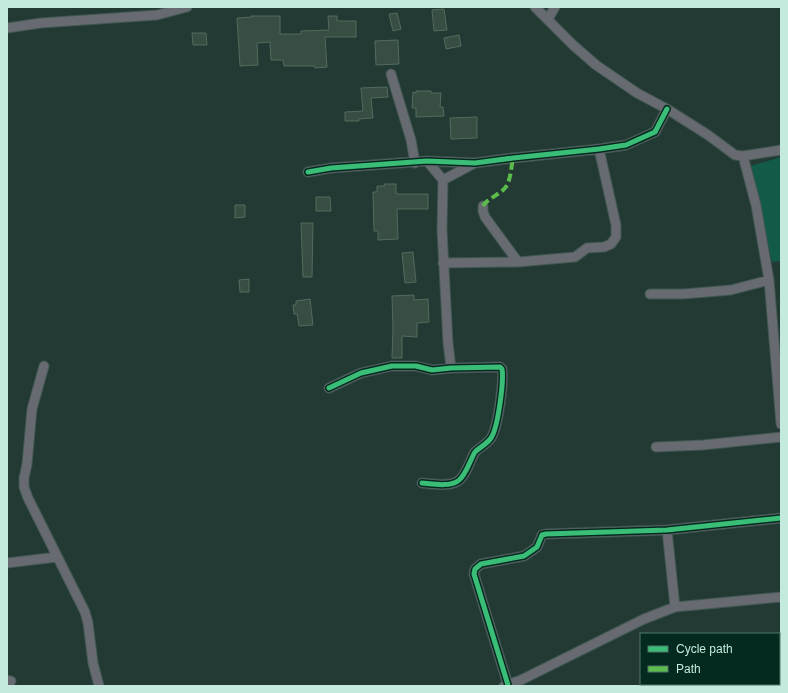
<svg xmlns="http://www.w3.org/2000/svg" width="788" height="693" viewBox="0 0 788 693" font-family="Arial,sans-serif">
  <rect width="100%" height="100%" fill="#223a33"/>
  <path fill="#135b49" d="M781,157V261L772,262L751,166Z"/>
  <path fill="#384e43" stroke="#536a5e" d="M444,9L447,30L434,31L432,10Z
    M397,13L401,29L393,31L389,14Z
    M251,16H280V34H301V31L329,30L328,16H337V21H356V37H325L327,67L315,68V66H284L283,60H271L270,42L257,43L258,65L240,66L237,18L252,17Z
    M192,33H206L207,45H193Z
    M459,35L461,46L446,49L444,38Z
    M398,40L399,64L376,65L375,41Z
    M387,87L388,97L371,98L373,118L359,119V121H345V112L363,111L361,88Z
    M416,91H431V93H441L440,107H443L444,116L416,117V108H412L413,92L416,93Z
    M477,117V138L451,139L450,118Z
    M384,184H396V193H397V194H428V209H397L398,239L378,240V231H374L373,192H377V186H385Z
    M316,197H330L331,211H316Z
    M235,205H245V217L235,218Z
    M301,223H313L312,277H303Z
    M413,252L416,282L405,283L402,253Z
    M249,279V292H240L239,280Z
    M414,295V300L428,299L429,322L417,323V337L402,336V358H392L393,329L392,296Z
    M310,299L313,325L299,326L297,314H294L293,305H296V301Z"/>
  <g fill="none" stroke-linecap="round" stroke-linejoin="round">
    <g stroke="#415751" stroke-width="11">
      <path id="minor" d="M535,7L573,45L596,65L637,93L667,109L708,135L735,155L743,156L781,150
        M548,19L555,7
        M7,28L41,23L157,15L187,7
        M391,74L411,140L415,163
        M743,156L756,205L769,280L781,424
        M427,161L443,180L442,230L448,343L451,368
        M308,172L331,168L427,161L475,163L513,158L599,149L626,145L655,132L667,109
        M443,180L475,163
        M483,206V211L485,217L518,262
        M443,263L518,262L575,257L587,248L604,247L611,244L616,237V225L599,149
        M650,294H683L731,290L769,280
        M44,366L32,409L27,464L24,478V487L28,498L85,612L88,623L93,663L99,686
        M329,388L361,373L392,366H416L432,370L451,368L500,367L502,369C504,381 498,428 491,438C487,444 480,447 475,452C470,460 466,476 458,481C449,487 433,484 422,483
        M656,447L703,445L781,437
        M667,530L675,607
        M7,563L57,557
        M7,680L11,681
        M508,685L474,574L475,569L481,564L524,556L537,547L542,535L546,534L667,530L781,518
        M504,686L521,680L644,619L675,607L781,597"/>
    </g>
    <use href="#minor" stroke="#676a71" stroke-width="9"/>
    <path stroke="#5cbc4b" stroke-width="4" stroke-dasharray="8 4" stroke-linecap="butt" d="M483,206C488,198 499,195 505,188C511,181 511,167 513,158"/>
    <g stroke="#04291f" stroke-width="8">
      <path id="cycleway" d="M308,172L331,168L427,161L475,163L513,158L599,149L626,145L655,132L667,109
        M329,388L361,373L392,366H416L432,370L451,368L500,367L502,369C504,381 498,428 491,438C487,444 480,447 475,452C470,460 466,476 458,481C449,487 433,484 422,483
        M508,685L474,574L475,569L481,564L524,556L537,547L542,535L546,534L667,530L781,518"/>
    </g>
    <use href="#cycleway" stroke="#3abd76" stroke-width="5"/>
  </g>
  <rect width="788" height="693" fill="none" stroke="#c3eadc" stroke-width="16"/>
  <rect x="640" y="633" width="140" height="52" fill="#04291f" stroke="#50766b"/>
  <rect x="648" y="646" width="20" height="6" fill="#3abd76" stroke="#50766b"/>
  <text x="676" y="653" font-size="12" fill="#c3eadc">Cycle path</text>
  <rect x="648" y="666" width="20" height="6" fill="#5cbc4b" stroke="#50766b"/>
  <text x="676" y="673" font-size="12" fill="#c3eadc">Path</text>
</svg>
